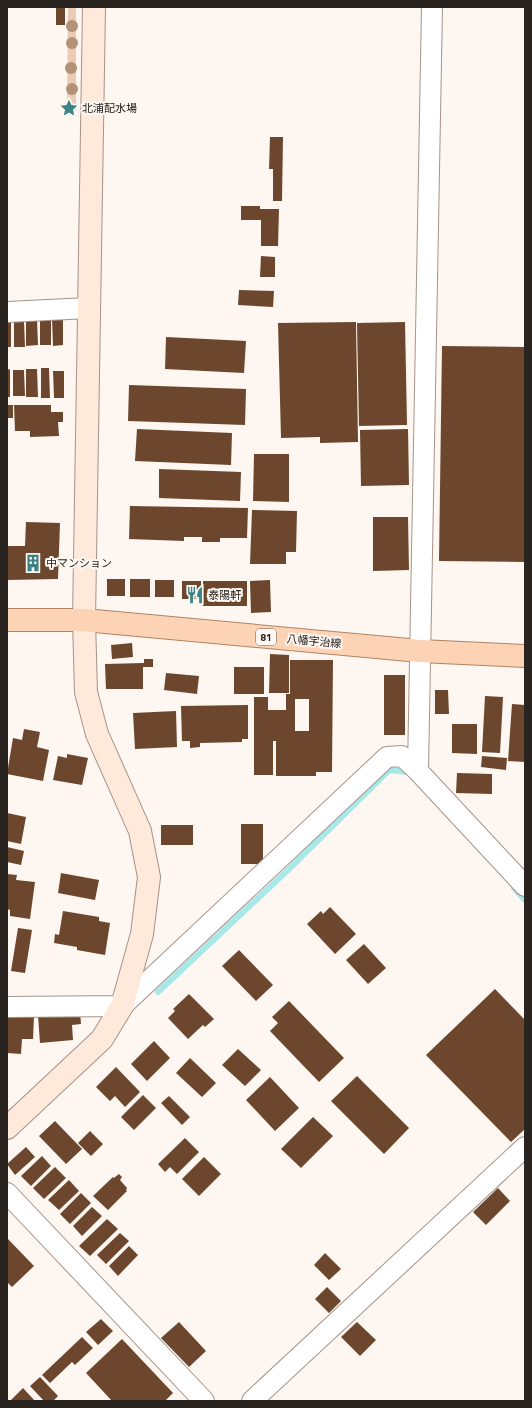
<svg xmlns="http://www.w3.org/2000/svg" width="532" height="1408" viewBox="0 0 532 1408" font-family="'Titillium Web','Noto Sans JP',sans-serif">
  <rect width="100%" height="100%" fill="#fdf6f1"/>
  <path fill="#eccab3" d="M68,7H76V111H67Z"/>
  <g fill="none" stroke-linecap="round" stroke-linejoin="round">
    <path stroke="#a8e8e8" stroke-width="6" d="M514,888L525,900
      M158,992L289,869L389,770L407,772"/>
  </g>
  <path fill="#6c472d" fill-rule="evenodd" d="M56,7H65V25H56Z
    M270,137H283L282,201H273V169H269Z
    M241,206H260V209H279L278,246H261V220H241Z
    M261,256L275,257V277H260Z
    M239,290L274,291L273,307L238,305Z
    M26,319H37L38,345L26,346Z
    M52,319H63V345L53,346Z
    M7,320H11V347H7Z
    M40,320H51V345H40Z
    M14,321H24L25,347H14Z
    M356,322L358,442L320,443V437L281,438L278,323Z
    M405,322L407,425L359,426L357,323Z
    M166,337L246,341L244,373L165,369Z
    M442,346L525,347V562L439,561Z
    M41,368H49L50,398H41Z
    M10,369V397H7V370Z
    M26,369H37L38,397H26Z
    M13,370H24L25,396H13Z
    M53,371H64V398H54Z
    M129,385L246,389L245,425L128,421Z
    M7,405H13V418H7Z
    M14,405H51V412H63V422H58L59,436L30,437V431H15Z
    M137,429L232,433L231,465L135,461Z
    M408,429L409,485L361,486L360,430Z
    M254,454H289V502L253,501Z
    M159,469L241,472L240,501L159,498Z
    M130,506L248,508L247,538H220V542H202V537H184V541L129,539Z
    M252,510L297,511L296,552H286V564H250Z
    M373,517H408L409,570L373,571Z
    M26,522L60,523L58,579L7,580V546H25Z
    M107,579H125V596H107Z
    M130,579H150V597H130Z
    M155,580H174V597H155Z
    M270,580L271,612L251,613L250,581Z
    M182,581H201V599H182Z
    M203,581H247V606H203Z
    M132,643L133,657L112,659L111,645Z
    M270,654L289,655V693H269Z
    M144,659H153V667H143V689H106L105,664L144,663Z
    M290,660H333L332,772H316V776H276V741H273V775H254V697H268V710H286V694H290ZM295,699H309V731H295Z
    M234,667H264V694H234Z
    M166,673L199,676L197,694L164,690Z
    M384,675H405V735H384Z
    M435,690H448L449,714H435Z
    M485,696L503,697L500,753L482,752Z
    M512,704L525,705V762L508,761Z
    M248,705V739H242V742L200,743V747L190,748V741H182L181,706Z
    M176,711L177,747L135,749L133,713Z
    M452,724H477V754L452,753Z
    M24,729L40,732L37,747L49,750L43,781L7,774L13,738L22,740Z
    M67,754L88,758L82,785L53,780L58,756L67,758Z
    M482,756L507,758L506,770L481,767Z
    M457,773L492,774V794L456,793Z
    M7,813L26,817L21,844L7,841Z
    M241,824H263V864H241Z
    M161,825H193V845H161Z
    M7,847L24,851L21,865L7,862Z
    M61,873L99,880L95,900L58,893Z
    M7,874L17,875L16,880L35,882L30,919L10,916V910L7,909Z
    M330,907L356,934L335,954L307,924L321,911L323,914Z
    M63,911L99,917V921L110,923L105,955L77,950V947L54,943L55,934L59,935Z
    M18,928L32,930L25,973L11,971Z
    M364,944L386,968L368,984L346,960Z
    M239,950L273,985L256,1001L222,966Z
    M495,989L525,1020V1129L511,1142L426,1055Z
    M189,994L214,1019L205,1027L203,1025L188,1039L168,1018L175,1011L173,1009Z
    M289,1001L344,1058L319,1082L270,1031L278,1023L272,1017Z
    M80,1012L81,1024L72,1025L73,1040L40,1043L38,1015Z
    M7,1015L34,1016L33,1039H22L21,1054L7,1053Z
    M154,1041L170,1058L147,1081L131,1064Z
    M238,1049L261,1070L245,1086L222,1065Z
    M190,1058L216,1083L202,1097L176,1073Z
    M116,1067L140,1092L125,1107L115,1096L110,1101L96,1087Z
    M357,1076L409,1128L384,1154L331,1101Z
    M270,1077L299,1108L275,1131L246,1100Z
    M143,1095L156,1108L134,1130L121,1117Z
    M169,1096L190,1117L182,1125L161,1103Z
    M313,1117L333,1136L301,1168L281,1149Z
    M55,1121L82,1149L66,1164L39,1136Z
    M90,1131L103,1144L91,1156L78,1143Z
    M185,1138L199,1152L177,1174L170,1167L165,1172L158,1164Z
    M26,1147L35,1157L15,1175L7,1164Z
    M42,1156L51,1166L31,1186L21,1176Z
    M204,1157L221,1174L199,1196L182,1179Z
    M55,1167L66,1178L44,1199L33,1188Z
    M119,1174L122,1177L120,1180L127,1188L126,1190L127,1191L108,1210L93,1196L113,1177L114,1178Z
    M69,1180L79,1191L59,1210L48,1200Z
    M498,1188L510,1201L486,1225L473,1212Z
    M81,1193L91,1203L70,1224L60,1214Z
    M92,1207L102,1216L82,1236L73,1226Z
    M107,1219L118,1229L90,1256L79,1246Z
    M120,1233L129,1241L106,1264L97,1255Z
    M7,1238L34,1266L12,1287L7,1282Z
    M129,1246L138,1255L118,1276L109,1266Z
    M325,1253L341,1269L329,1280L314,1265Z
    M327,1287L341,1301L329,1313L315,1299Z
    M101,1319L113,1331L98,1345L86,1332Z
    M179,1322L206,1351L189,1367L161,1338Z
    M357,1322L376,1340L360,1356L341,1337Z
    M82,1337L93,1348L75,1365L72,1362L50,1383L42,1375Z
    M122,1339L173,1393L165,1401H112L86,1373Z
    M40,1377L58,1396L53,1401H44L30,1386Z
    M23,1388L35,1401H10Z"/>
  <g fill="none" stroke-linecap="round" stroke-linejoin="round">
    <g stroke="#a4948a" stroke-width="22">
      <path id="street" d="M7,312L89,308
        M418,771L432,7
        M7,1007L122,1006L387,757L402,756L418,771L525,886
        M7,1193L204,1401
        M252,1401L525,1147"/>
    </g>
    <g stroke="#a4948a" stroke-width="24">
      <path id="secondary" d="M7,1128L102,1039L122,1006L142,934L149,877L140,831L97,734L86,692L84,620L94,7"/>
    </g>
    <g stroke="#b28362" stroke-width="24">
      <path id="primary" d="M7,620H84L420,651L525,656"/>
    </g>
    <use href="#street" stroke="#fff" stroke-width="20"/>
    <use href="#secondary" stroke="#fee9da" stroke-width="22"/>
    <use href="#primary" stroke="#fdd3b6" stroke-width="22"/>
  </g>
  <g fill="#b39277">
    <circle cx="72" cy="26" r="6"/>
    <circle cx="72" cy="43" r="6"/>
    <circle cx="71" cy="68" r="6"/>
    <circle cx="72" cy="89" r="6"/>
  </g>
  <defs>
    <g id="sight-bare" transform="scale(1.38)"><path d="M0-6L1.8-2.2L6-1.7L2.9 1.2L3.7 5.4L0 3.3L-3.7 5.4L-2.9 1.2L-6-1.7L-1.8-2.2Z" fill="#3b8384" stroke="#fdf6f1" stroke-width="2.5" paint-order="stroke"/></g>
    <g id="building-bare" transform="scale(1.38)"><path d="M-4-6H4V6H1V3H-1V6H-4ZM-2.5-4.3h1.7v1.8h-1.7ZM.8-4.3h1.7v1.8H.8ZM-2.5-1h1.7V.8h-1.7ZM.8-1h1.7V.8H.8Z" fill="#3b8384" stroke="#fdf6f1" stroke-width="2.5" paint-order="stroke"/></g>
    <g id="restaurant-bare" transform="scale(1.38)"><path d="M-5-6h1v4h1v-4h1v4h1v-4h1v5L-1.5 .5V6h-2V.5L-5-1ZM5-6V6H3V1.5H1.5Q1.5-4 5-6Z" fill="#3b8384" stroke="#fdf6f1" stroke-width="2.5" paint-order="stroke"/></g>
  </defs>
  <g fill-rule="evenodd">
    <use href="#sight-bare" x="69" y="108"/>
    <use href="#building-bare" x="33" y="563"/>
    <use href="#restaurant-bare" x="195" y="595"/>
  </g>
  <g text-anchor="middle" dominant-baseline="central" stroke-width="4" stroke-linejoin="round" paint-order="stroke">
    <rect fill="#fdf6f1" stroke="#69635f" stroke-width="1" x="256" y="629" width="20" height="16" rx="3"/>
    <g font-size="10" font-weight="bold" fill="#2a2420">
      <text x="266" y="637">81</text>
    </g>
    <g font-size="11" fill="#2a2420" stroke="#fdf6f1" text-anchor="start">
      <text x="82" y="108">北浦配水場</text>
      <text x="46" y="563">中マンション</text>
      <text x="208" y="595">泰陽軒</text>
    </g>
    <g font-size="11" fill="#2a2420" stroke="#fdf6f1">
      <text transform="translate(314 641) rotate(5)">八幡宇治線</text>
    </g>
  </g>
  <rect width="532" height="1408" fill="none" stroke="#2a2420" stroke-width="16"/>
</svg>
